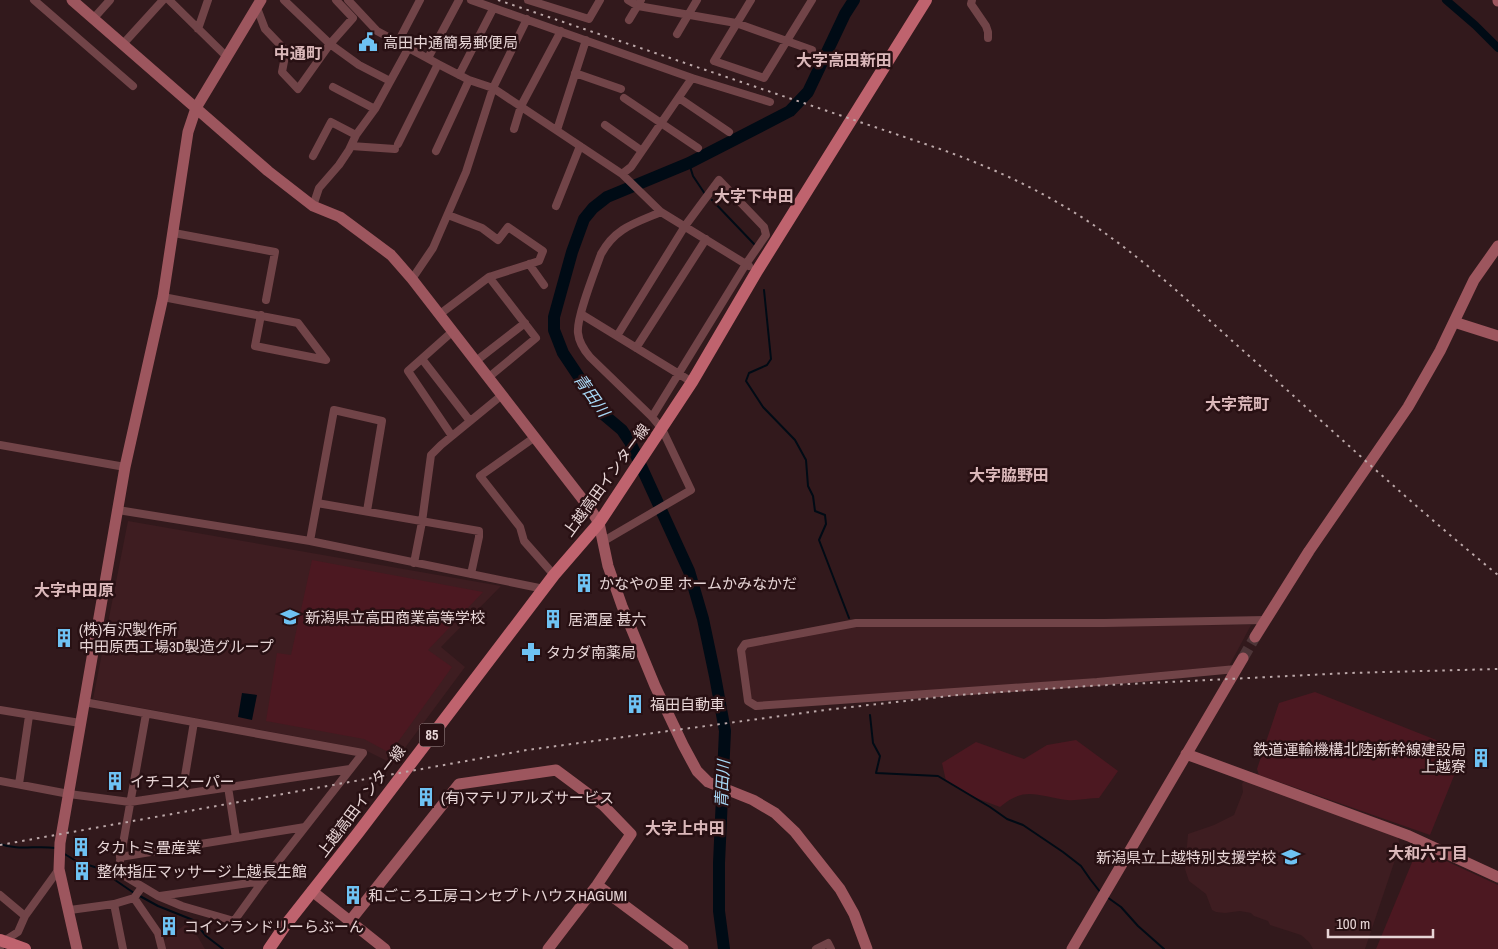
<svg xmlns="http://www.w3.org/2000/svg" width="1498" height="949" viewBox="0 0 1498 949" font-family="'Archivo Narrow','Noto Sans JP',sans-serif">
  <rect width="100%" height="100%" fill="#32191c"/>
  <path fill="#3e1d21" d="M128,521L501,586L441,647L465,667L393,764L363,749L93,699Z
    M1251,625L1228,668L756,704L750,700L743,650L746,647L856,626Z
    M1244,780L1398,837L1400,845L1365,949H1313L1309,942L1301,935L1270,925L1268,921L1254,916L1251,913L1240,911L1225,913L1216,912L1212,910L1206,894L1189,881L1185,869L1188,834L1214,825L1234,815L1243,792L1242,784Z
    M186,924L198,937L205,949H165L163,941Z"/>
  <path fill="#4c1821" d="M312,560L483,592L428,650L452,667L390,753L364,739L266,721L277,653L291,655Z
    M1315,692L1464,751L1430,835L1259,775L1257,769L1279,703Z
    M1076,740L1118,771L1099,798C1089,798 1077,801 1067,800C1039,797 1025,785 1000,807L976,798L946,781L942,763L976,742L1024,759L1047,745Z
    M1418,848L1498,885V949H1376Z"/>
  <path fill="#000b15" d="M242,693L257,695L252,720L238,717Z"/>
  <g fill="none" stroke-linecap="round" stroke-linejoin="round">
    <path stroke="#000b15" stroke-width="2" d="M689,163L693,176L705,194
      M712,200L754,244
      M764,290L771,359L767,365L749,373L746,381L763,407L795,440L806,460L808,486L813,496L815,511L825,515L826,524L819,540L849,618
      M870,715L873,743L880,756L876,773L938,776L990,807L1007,819L1023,825L1063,852L1081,866L1090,879L1101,893
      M0,844C18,851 37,845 55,848
      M63,853L76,861L110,872L115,880L134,893
      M138,895L158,906L193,920L206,936L223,949
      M1107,897L1121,907L1138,926L1164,949"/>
    <path stroke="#000b15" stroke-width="8" d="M1446,0L1475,25L1498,48"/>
    <path stroke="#000b15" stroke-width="12" d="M724,949L719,911V863L725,731L715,676L703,619L689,571L630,442L622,430L603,414L594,395L585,386L563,353L554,330V317L572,252L584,219L593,208L607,197L689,163L790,111L808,92L845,14L854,0"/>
    <path stroke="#4d3538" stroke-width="11" stroke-dasharray="11 5.5" stroke-linecap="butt" d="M1243,658L1255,637"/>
    <path stroke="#714448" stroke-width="8" d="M34,0L133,86
      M169,0L227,57
      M284,0L330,44L359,65L390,81
      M348,0L377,31L438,64L398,144
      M471,0L692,78L770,102
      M528,0L589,19L600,0
      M628,0L638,6L736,23L812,50
      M751,0L714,61L764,78L812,0
      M972,0L971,4L986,26L988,32V38
      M257,8L265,29L286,51L282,72L298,89L330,44L353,18L336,0
      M93,19L110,0
      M629,20L641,0
      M198,29L208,0
      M677,34L697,0
      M398,42L420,0
      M123,44L163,0
      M428,58L459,0
      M575,73L621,89
      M459,75L493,9
      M469,80L493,88L622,174L661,212L749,266
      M333,87L375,109
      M624,98L698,148
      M679,98L729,132
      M605,125L642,151
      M514,129L521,106L561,31
      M557,130L586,40
      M351,146L395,149
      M436,151L469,80L438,64
      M313,156L331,122L356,135
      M622,174L631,167L692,78
      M313,206L319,188L339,165L349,150L356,135L375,109L409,47
      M556,206L580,146
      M448,215L482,228L498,240L508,227L543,251L539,261L489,277
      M174,233L275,252L266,300
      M529,264L544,285
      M412,279L433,248L466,172L493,88L527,19
      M163,297L298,323L326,360L255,346L261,315
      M440,314L489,277L536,338L489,377
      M581,314L692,382
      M617,336L685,226L719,180L764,227L766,235L746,264L652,417
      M636,348L706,239
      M422,359L470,421
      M476,361L525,323
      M452,436L408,371L453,331
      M535,437L480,476L520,527L524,541L554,575
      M0,445L125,467
      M317,503L479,531V537L471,574
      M118,510L310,541L544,589
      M310,541L334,410L382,421L367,511
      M602,542L691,490L662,429L652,417L590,357C584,350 579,343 578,333C576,318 595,271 601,254C615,228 635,223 661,212
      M414,563L422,522L431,455L441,445L502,395
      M1236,669L1097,682L756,706L748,701L741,650L745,644L856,623H1104L1266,620
      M84,702L363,753L263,881L234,921L182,906L158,896L118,872L146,714
      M0,710L80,723
      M0,781L69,794L130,802L350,769
      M19,784L29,716
      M228,787L236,838
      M182,794L194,722
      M120,857L305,827
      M142,887L134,898L158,933L162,949
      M0,895L25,916
      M160,896L263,881
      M70,910L114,904
      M0,947L4,941L18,932L25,916L59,869
      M123,949L114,904L134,898
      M816,949L828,943L831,949"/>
    <path stroke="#9d565e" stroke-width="11" d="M72,0L268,171L313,206L340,217L391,255L412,279L591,510L599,523L608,566L622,606L655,686L683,745L697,771L708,782L753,800L775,813L795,832L840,889L854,914L867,949
      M1498,0V1
      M1454,322L1498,336
      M1255,637L1309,551L1408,407L1440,351L1474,280L1498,246
      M1186,754L1409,836L1498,877
      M597,885L683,949
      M312,891L385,949
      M350,921L459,784L556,770L603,805L631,834L597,885L548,949
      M77,949L59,869L60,843L125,467L163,297L188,132L196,108L261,0
      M1072,949L1243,658"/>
    <path stroke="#bf636e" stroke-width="12" d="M0,940L25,949
      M269,949L284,927L358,833L554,575L599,523L692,382L757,271L926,0"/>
    <path stroke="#bca8a9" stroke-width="2" stroke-dasharray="2.5 5" stroke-linecap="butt" d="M498,0L943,150C1004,172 1061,200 1113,239C1161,274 1204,316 1248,355C1331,429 1412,505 1498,575
      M0,845L527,750L825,710L958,695L1089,686L1349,673L1498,669"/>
  </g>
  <defs>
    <g id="civic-bare" transform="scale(1.5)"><path d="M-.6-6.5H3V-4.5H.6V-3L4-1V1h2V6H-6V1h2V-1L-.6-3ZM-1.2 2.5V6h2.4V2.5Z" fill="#6ec2f3" stroke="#281013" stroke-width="2.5" paint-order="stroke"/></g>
    <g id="building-bare" transform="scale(1.5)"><path d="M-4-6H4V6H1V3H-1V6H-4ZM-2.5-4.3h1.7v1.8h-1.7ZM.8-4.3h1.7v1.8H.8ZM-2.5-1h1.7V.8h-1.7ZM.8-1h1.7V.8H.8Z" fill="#6ec2f3" stroke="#281013" stroke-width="2.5" paint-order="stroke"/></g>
    <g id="school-bare" transform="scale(1.5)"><path d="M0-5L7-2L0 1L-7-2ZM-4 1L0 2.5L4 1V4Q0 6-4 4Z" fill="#6ec2f3" stroke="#281013" stroke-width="2.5" paint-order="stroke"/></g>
    <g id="pharmacy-bare" transform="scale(1.5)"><path d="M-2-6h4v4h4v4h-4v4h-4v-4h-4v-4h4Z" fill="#6ec2f3" stroke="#281013" stroke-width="2.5" paint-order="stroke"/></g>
  </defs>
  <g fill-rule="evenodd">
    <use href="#civic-bare" x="368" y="42"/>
    <use href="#building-bare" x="584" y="583"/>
    <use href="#school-bare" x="290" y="617"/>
    <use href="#building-bare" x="553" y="619"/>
    <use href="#building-bare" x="64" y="638"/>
    <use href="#pharmacy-bare" x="531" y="652"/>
    <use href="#building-bare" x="635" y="704"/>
    <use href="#building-bare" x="1481" y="758"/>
    <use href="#building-bare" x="115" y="781"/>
    <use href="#building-bare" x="426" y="797"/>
    <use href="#building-bare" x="81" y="847"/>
    <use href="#school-bare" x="1291" y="857"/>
    <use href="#building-bare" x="82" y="871"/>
    <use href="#building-bare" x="353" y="895"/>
    <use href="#building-bare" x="169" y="926"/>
  </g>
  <g text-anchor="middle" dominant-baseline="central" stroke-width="5" stroke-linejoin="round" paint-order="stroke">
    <rect fill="#281013" stroke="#ae9a9c" stroke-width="1" x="419.5" y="723.5" width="25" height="23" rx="4"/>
    <g font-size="14" font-weight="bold" fill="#e7d5d6">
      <text x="432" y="735">85</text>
    </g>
    <g font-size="15" fill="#e7d5d6" stroke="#281013" text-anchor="start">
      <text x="383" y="42">高田中通簡易郵便局</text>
      <text x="599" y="583">かなやの里 ホームかみなかだ</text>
      <text x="305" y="617">新潟県立高田商業高等学校</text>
      <text x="568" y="619">居酒屋 甚六</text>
      <text x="79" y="629">(株)有沢製作所<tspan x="79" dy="17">中田原西工場3D製造グループ</tspan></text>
      <text x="546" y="652">タカダ南薬局</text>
      <text x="650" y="704">福田自動車</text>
      <text x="1466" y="749" text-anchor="end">鉄道運輸機構北陸j新幹線建設局<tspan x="1466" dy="17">上越寮</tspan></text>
      <text x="130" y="781">イチコスーパー</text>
      <text x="441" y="797">(有)マテリアルズサービス</text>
      <text x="96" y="847">タカトミ畳産業</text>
      <text x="1276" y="857" text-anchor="end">新潟県立上越特別支援学校</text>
      <text x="97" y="871">整体指圧マッサージ上越長生館</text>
      <text x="368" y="895">和ごころ工房コンセプトハウスHAGUMI</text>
      <text x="184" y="926">コインランドリーらぶーん</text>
    </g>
    <g font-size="15" fill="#e7d5d6" stroke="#281013">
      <text transform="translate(606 480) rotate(-54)">上越高田インター線</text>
      <text transform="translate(361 801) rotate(-53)">上越高田インター線</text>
    </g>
    <g font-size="16" font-weight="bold" fill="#dbb8ba" stroke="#281013">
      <text x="298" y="53">中通町</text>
      <text x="844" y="60">大字高田新田</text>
      <text x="754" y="196">大字下中田</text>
      <text x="1237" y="404">大字荒町</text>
      <text x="1009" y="475">大字脇野田</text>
      <text x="74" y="590">大字中田原</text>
      <text x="685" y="828">大字上中田</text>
      <text x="1428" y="853">大和六丁目</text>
    </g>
    <g font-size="16" font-style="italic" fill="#a8d8f6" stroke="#281013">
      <text transform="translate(592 395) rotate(55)">青田川</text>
      <text transform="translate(722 784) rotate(-87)">青田川</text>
    </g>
  </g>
  <path d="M1328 929v8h105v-8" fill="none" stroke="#e7d5d6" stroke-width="2.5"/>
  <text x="1336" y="929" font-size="15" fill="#e7d5d6" stroke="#281013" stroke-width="4" paint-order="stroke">100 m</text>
</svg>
